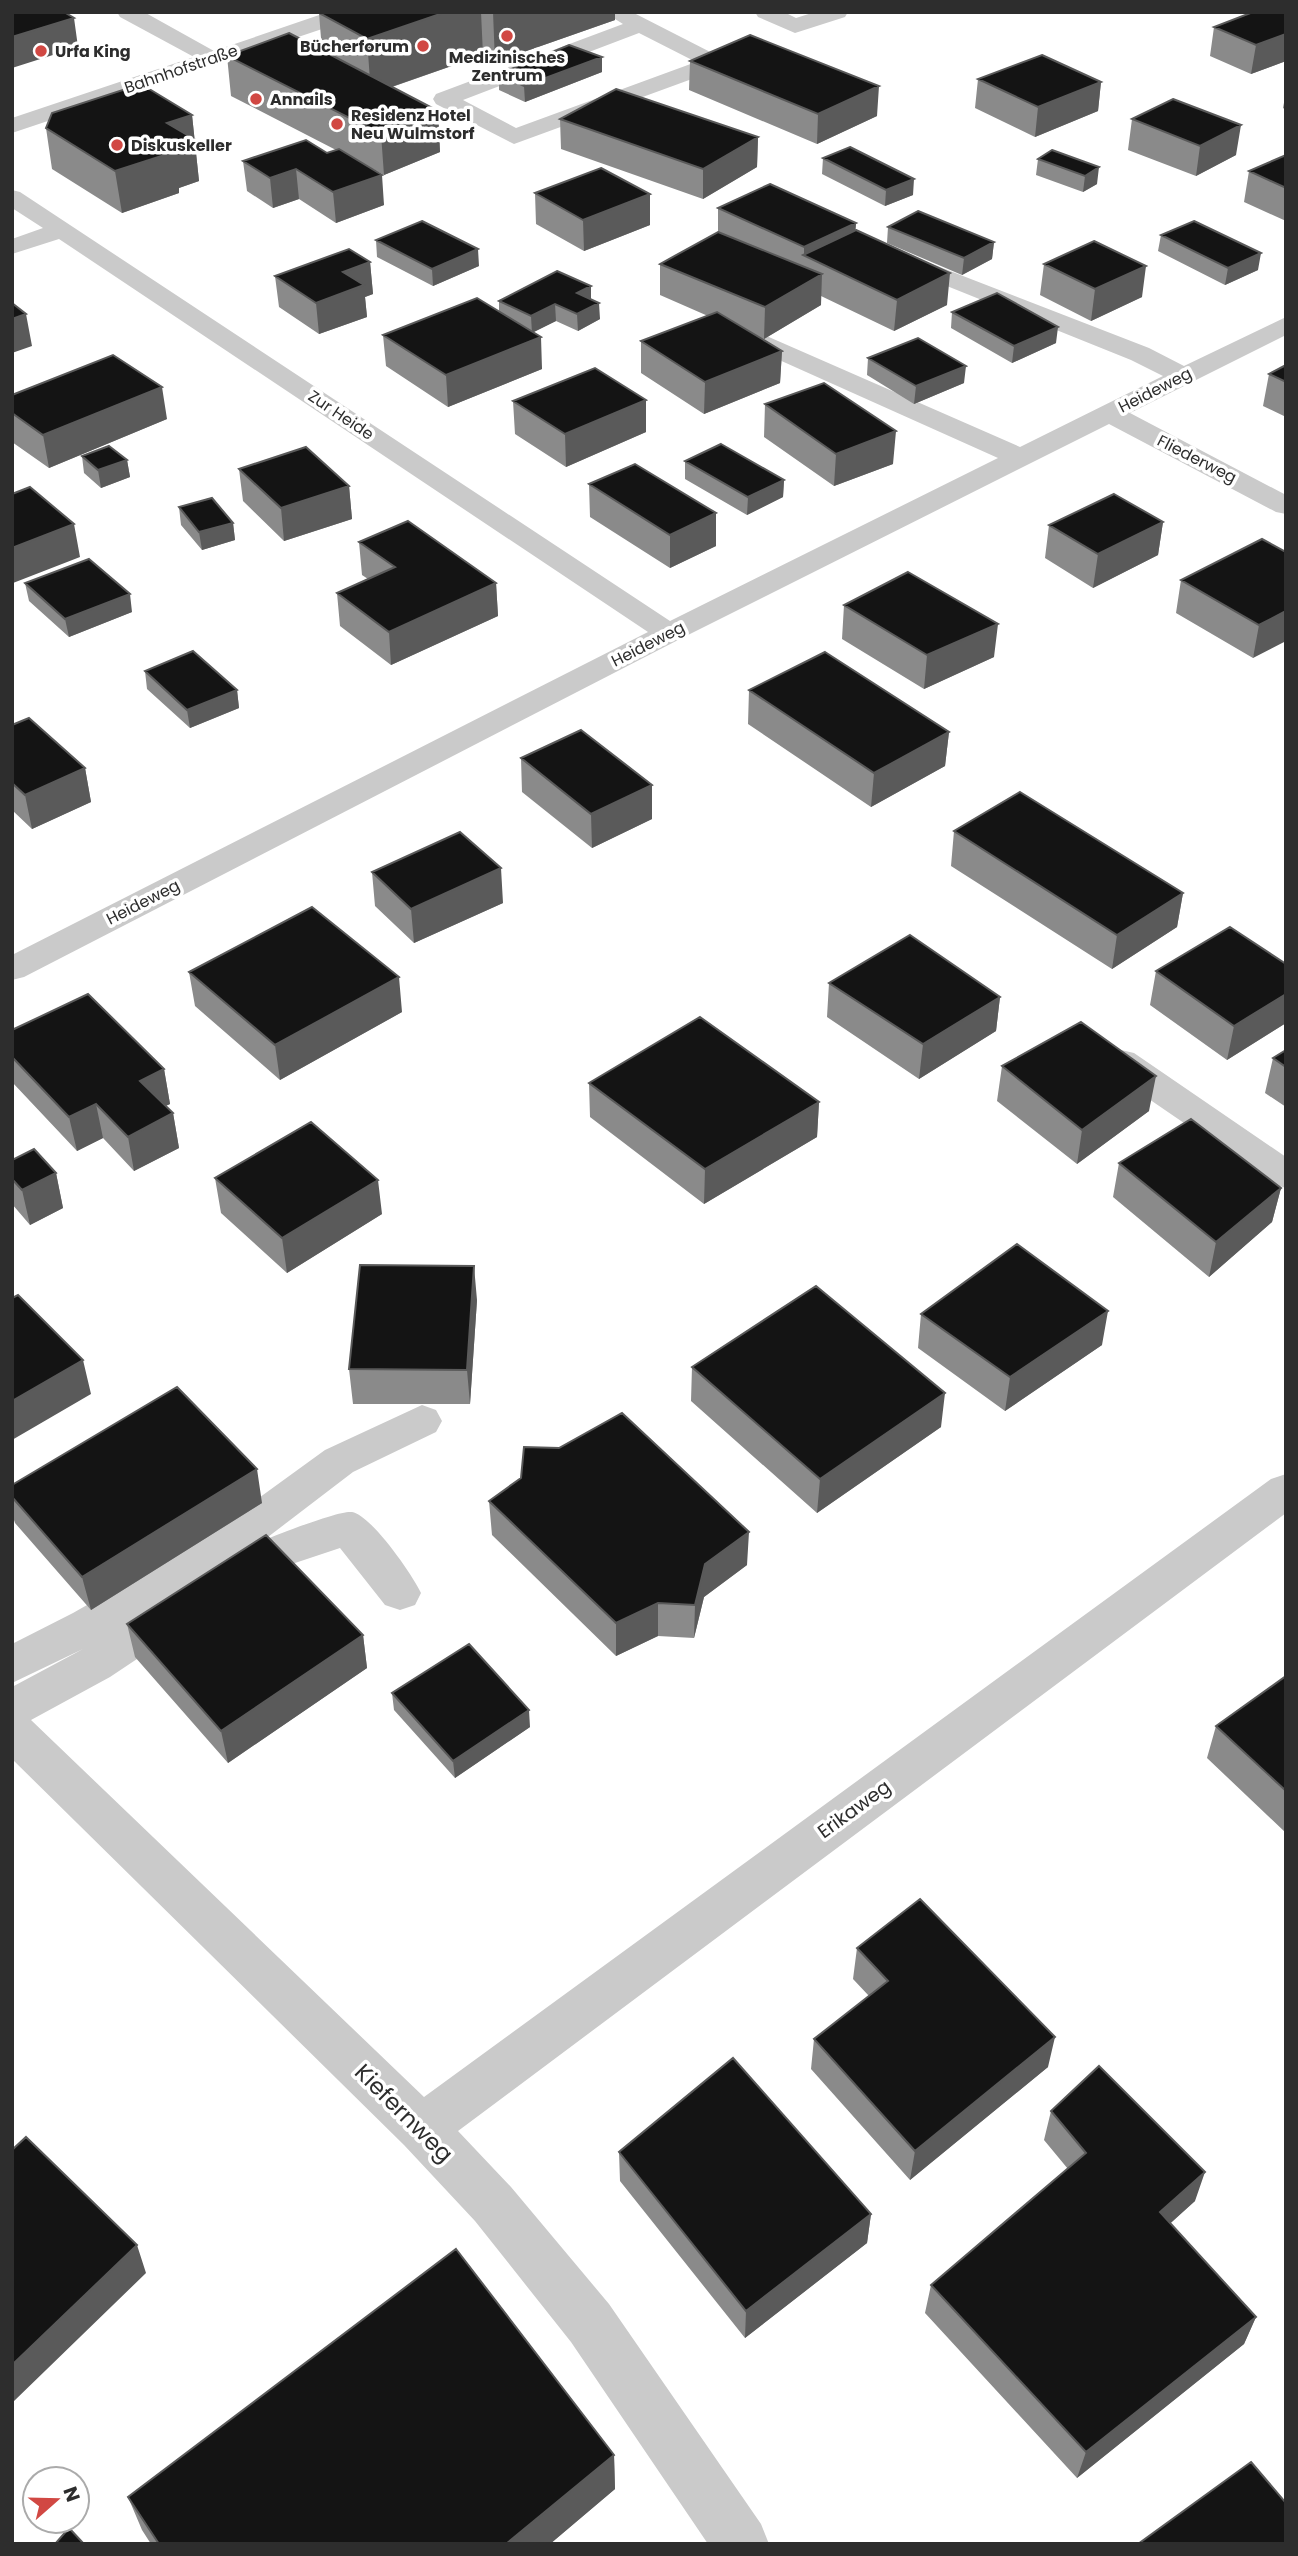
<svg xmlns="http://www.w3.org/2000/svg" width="1298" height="2556" viewBox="0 0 1298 2556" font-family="Poppins,sans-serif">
  <rect width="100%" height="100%" fill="#fff"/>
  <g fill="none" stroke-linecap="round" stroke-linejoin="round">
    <path fill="#cacaca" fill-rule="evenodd" d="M117,12H144L214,51L328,12H361L358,17L12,133V118L194,57L120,17Z
      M604,12H632L722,58L725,63L722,68L514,144L436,104L433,99L436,94L623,24ZM639,33L696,62L516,128L463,100Z
      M755,12H784L796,18L815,12H848L845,17L795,33L758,17Z
      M12,190L20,192L670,621L998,458L737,341L733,336L737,331L746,328L755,331L1020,447L1163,376L1131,360L892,264L889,259L892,254L901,252L1149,348L1184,366L1286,317V335L1130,413L1286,495V514L1276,512L1109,424L680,639L24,977L12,980V955L648,632L59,239L12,254V239L43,228L12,208Z
      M1121,1050L1134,1053L1286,1157V1188L1273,1184L1108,1071L1103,1062L1108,1053Z
      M422,1405L436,1410L442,1421L436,1432L353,1472L264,1540C280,1534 339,1510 352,1512C371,1515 412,1574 421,1593L415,1605L400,1610L385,1605L340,1548L268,1572L250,1584L235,1589L220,1584L215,1574L176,1596L188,1601L194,1613L188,1625L110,1677L31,1720L424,2097L1271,1479L1286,1474V1513L458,2131L511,2187L609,2304L761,2524L769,2544H708L571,2342L475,2221L404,2145L12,1759V1687L83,1649L12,1683V1644L73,1613L201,1540L325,1450Z"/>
  </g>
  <path fill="#8a8a8a" d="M322,12H615V20L495,62L483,55L392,87L438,111L440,152L384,175L373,169L384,205L336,223L299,199L273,208L247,191L243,161L327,153L336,150L231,96L227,56L322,51L319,13Z
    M1286,12V61L1251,74L1210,56L1214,27Z
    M602,57V72L525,102L499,90V74Z
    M690,61L877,116L817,144L689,90Z
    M978,79L1101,82L1098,111L1035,137L975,108Z
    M1286,92V110L1283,108Z
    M192,115L199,181L179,188V193L122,213L52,169L46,128Z
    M560,119L758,137L757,167L703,199L561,149Z
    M1132,119L1236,155L1196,176L1128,150Z
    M1052,150L1097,184L1083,192L1036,175L1038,159Z
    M1286,155V221L1244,202L1249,171Z
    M823,158L913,195L885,206L822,174Z
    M535,193L650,225L584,251L536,224Z
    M718,208L856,223L855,231L947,305L894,331L821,296V305L764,339L759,337L782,351L780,383L704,414L641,373V341L708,316L660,295V264L718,232Z
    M888,227L994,242L992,259L962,275L887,243Z
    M1161,235L1258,270L1225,285L1158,251Z
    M376,240L479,266L433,286L377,257Z
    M370,262L373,294L365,297L367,317L319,334L279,307L275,276Z
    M1044,264L1142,297L1091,321L1040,295Z
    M591,299L600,319L578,331L556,321L533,332L542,369L448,407L386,366L383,335L499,311V301Z
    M952,312L1056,343L1012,363L951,328Z
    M868,358L964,383L914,404L867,375Z
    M1286,365V417L1263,406L1269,374Z
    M12,395L167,419L49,468L12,442Z
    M646,400V432L566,467L515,434L513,401Z
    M765,404L893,464L834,486L764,437Z
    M82,456L127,460L130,477L101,488L84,473Z
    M685,461L784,480L783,497L747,515L685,479Z
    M239,469L349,486L352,519L284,541L243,501Z
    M589,484L716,513V546L670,568L590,517Z
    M179,507L233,523L235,540L202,550L181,525Z
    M1163,522L1158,555L1093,588L1045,558L1049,525Z
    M359,542L496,583L498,616L391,665L340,626L337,593L368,579L362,575Z
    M1286,552L1253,658L1176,613L1181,580Z
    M25,583L132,612L69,637L29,601Z
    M844,605L994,657L924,689L842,639Z
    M145,671L237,690L239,708L190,728L147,689Z
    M749,690L949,732L945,766L871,807L748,724Z
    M12,725L85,768L91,802L32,829L12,810Z
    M521,758L652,819L592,848L522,792Z
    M954,831L1183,893L1177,927L1112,969L951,866Z
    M372,872L503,903L414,943L375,906Z
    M1286,964V1023L1227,1060L1150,1005L1156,971Z
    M189,972L402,1012L280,1080L195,1006Z
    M829,983L1000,997L996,1031L919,1079L827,1017Z
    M12,1030L164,1069L170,1104L165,1106L173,1113L179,1148L134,1171L103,1138L77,1151L12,1082Z
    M1286,1050V1107L1265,1093L1273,1058Z
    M1002,1066L1149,1111L1077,1164L997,1101Z
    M589,1083L819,1102L817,1137L704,1204L590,1117Z
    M12,1160L56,1173L63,1208L30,1225L12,1204Z
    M1119,1163L1281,1188L1272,1222L1209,1277L1113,1197Z
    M215,1178L382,1214L287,1273L221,1213Z
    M477,1300L470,1404H353L349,1369Z
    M921,1314L1102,1345L1005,1411L918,1348Z
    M692,1367L941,1427L817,1513L691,1401Z
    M559,1448L747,1565L704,1597L694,1638L658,1636L616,1656L492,1535L489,1501L521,1478Z
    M12,1485L262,1503L91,1610L15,1523L12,1514Z
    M127,1624L363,1635L367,1668L228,1763L135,1657Z
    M1286,1676V1833L1207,1758L1216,1726Z
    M392,1693L530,1727L455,1778L394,1710Z
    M857,1948L1048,2067L910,2180L811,2069L814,2039L869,1996L853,1979Z
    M1051,2111L1195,2201L1170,2223L1256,2317L1244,2344L1077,2478L925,2313L931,2285L1068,2169L1044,2140Z
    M619,2152L871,2214L867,2243L745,2338L620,2181Z
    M614,2455L615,2489L550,2544H151L142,2530L128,2497Z"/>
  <path fill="#5a5a5a" d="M446,12H481L483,55L371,94L367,39Z
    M493,12H615V20L495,62Z
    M74,18L78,47L12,68V37Z
    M1286,34V61L1251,74L1256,45Z
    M602,57V72L525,102L524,86Z
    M1101,82L1098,111L1035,137L1038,107Z
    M879,86L877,116L817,144L818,114Z
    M438,111L440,152L384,175L381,134Z
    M192,115L199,181L179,188V193L122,213L115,171L167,123Z
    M1241,125L1236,155L1196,176L1200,146Z
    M758,137L757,167L703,199V169Z
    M1099,167L1097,184L1083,192L1085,176Z
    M296,169L299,199L273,208L270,178Z
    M382,175L384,205L336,223L333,192Z
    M914,179L913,195L885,206L886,190Z
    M650,194V225L584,251L583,220Z
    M856,223L854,254L804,255V247Z
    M994,242L992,259L962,275L964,258Z
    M478,249L479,266L433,286L432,269Z
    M1261,253L1258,270L1225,285L1228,268Z
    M370,262L373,294L365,297L367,317L319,334L316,303L343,272Z
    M1146,266L1142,297L1091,321L1095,289Z
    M950,273L947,305L894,331L897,300Z
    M822,274L821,305L764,339L765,307Z
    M591,286V303L577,293Z
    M599,303L600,319L578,331L577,314Z
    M555,304L556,321L532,333L531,316Z
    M26,314L32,346L12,353V319Z
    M1058,327L1056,343L1012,363L1014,346Z
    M541,337L542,369L448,407L446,375Z
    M782,351L780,383L704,414L705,382Z
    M966,366L964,383L914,404L916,386Z
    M162,387L167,419L49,468L43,435Z
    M646,400V432L566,467L565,434Z
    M896,431L893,464L834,486L836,454Z
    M127,460L130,477L101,488L98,470Z
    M784,480L783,497L747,515L748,497Z
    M349,486L352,519L284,541L281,508Z
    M716,513V546L670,568V535Z
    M1163,522L1158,555L1093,588L1098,554Z
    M233,523L235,540L202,550L199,532Z
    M74,524L80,557L13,583L12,548Z
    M496,583L498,616L391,665L389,632Z
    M130,594L132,612L69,637L65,619Z
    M1286,611V641L1253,658L1259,625Z
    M998,624L994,657L924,689L927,655Z
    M237,690L239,708L190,728L187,710Z
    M949,732L945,766L871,807L874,773Z
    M85,768L91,802L32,829L25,795Z
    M652,785V819L592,848L591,814Z
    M501,868L503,903L414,943L411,909Z
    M1183,893L1177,927L1112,969L1117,935Z
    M399,977L402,1012L280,1080L275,1045Z
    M1286,994V1023L1227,1060L1234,1026Z
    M1000,997L996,1031L919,1079L923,1044Z
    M164,1069L170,1104L147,1115L140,1081Z
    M1156,1076L1149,1111L1077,1164L1082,1130Z
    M819,1102L817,1137L704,1204L705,1169Z
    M96,1104L103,1138L77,1151L69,1117Z
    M173,1113L179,1148L134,1171L128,1137Z
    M56,1173L63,1208L30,1225L22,1190Z
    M378,1180L382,1214L287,1273L282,1238Z
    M1281,1188L1272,1222L1209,1277L1216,1242Z
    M474,1266L477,1300L470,1404L467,1370Z
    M1108,1311L1102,1345L1005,1411L1010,1377Z
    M83,1360L91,1394L12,1440V1401Z
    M945,1393L941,1427L817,1513L820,1479Z
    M257,1469L262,1503L91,1610L82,1577Z
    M749,1532L747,1565L704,1597L694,1638L695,1605L705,1564Z
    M658,1603V1636L616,1656V1623Z
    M363,1635L367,1668L228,1763L221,1731Z
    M529,1710L530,1727L455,1778L453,1761Z
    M1055,2037L1048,2067L910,2180L915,2151Z
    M1205,2172L1195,2201L1151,2241L1160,2212Z
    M871,2214L867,2243L745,2338L746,2311Z
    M137,2245L146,2273L12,2403V2365Z
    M1256,2317L1244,2344L1077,2478L1086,2452Z
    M614,2455L615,2489L550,2544H506Z"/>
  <path fill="#141414" stroke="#5a5a5a" stroke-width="2" d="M12,12H64L74,18L12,37Z
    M322,12H446L367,39L319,13Z
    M1253,12H1286V34L1256,45L1214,27Z
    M289,33L438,111L381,134L227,56Z
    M750,35L879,86L818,114L690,61Z
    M569,45L602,57L524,86L499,74Z
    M1042,55L1101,82L1038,107L978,79Z
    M141,84L192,115L167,123L194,139L169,148L174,152L115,171L46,128L52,113Z
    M616,89L758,137L703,169L560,119Z
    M1173,99L1241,125L1200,146L1132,119Z
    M306,140L327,153L339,149L382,175L333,192L296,169L270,178L243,161Z
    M850,147L914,179L886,190L823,158Z
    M1052,150L1099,167L1085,176L1038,159Z
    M1286,155V188L1249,171Z
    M601,168L650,194L583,220L535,193Z
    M770,184L856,223L804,247L718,208Z
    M918,211L994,242L964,258L888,227Z
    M422,221L478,249L432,269L376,240Z
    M1194,221L1261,253L1228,268L1161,235Z
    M856,230L950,273L897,300L803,255Z
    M718,232L822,274L765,307L660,264Z
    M1094,241L1146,266L1095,289L1044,264Z
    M349,249L370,262L343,272L364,285L316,303L275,276Z
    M557,271L591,286L577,293L599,303L577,314L555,304L531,316L499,301Z
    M997,293L1058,327L1014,346L952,312Z
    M477,298L541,337L446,375L383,335Z
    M12,303L26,314L12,319Z
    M717,312L782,351L705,382L641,341Z
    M918,338L966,366L916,386L868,358Z
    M113,355L162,387L43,435L12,413V395Z
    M1286,365V382L1269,374Z
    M595,368L646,400L565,434L513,401Z
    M824,383L896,431L836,454L765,404Z
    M721,444L784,480L748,497L685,461Z
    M109,446L127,460L98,470L82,456Z
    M306,447L349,486L281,508L239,469Z
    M635,464L716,513L670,535L589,484Z
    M30,487L74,524L12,548V494Z
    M1114,494L1163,522L1098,554L1049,525Z
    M212,498L233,523L199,532L179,507Z
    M408,521L496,583L389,632L337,593L395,567L359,542Z
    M1262,539L1286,552V611L1259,625L1181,580Z
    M89,559L130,594L65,619L25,583Z
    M908,572L998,624L927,655L844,605Z
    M193,651L237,690L187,710L145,671Z
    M825,652L949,732L874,773L749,690Z
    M29,718L85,768L25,795L12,783V725Z
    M581,730L652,785L591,814L521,758Z
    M1020,792L1183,893L1117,935L954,831Z
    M460,832L501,868L411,909L372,872Z
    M312,907L399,977L275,1045L189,972Z
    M1230,927L1286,964V994L1234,1026L1156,971Z
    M910,935L1000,997L923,1044L829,983Z
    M88,994L164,1069L140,1081L173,1113L128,1137L96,1104L69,1117L12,1057V1030Z
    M700,1017L819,1102L705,1169L589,1083Z
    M1081,1022L1156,1076L1082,1130L1002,1066Z
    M1286,1050V1067L1273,1058Z
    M1191,1119L1281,1188L1216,1242L1119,1163Z
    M311,1122L378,1180L282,1238L215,1178Z
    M34,1149L56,1173L22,1190L12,1179V1160Z
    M1017,1244L1108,1311L1010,1377L921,1314Z
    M360,1265L474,1266L467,1370L349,1369Z
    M816,1286L945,1393L820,1479L692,1367Z
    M18,1295L83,1360L12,1401V1298Z
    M177,1387L257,1469L82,1577L12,1497V1485Z
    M622,1413L749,1532L705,1564L695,1605L658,1603L616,1623L489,1501L521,1478L524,1447L559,1448Z
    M266,1535L363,1635L221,1731L127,1624Z
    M469,1644L529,1710L453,1761L392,1693Z
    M1286,1676V1791L1216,1726Z
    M920,1899L1055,2037L915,2151L814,2039L888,1981L857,1948Z
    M733,2058L871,2214L746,2311L619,2152Z
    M1099,2066L1205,2172L1160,2212L1256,2317L1086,2452L931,2285L1086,2153L1051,2111Z
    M26,2137L137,2245L12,2365V2150Z
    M456,2249L614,2455L506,2544H159L128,2497Z
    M1251,2462L1286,2503V2544H1138Z
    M69,2528L84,2544H55Z"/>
  <g fill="#d14843" stroke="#fff" stroke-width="2.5">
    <circle cx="507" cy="36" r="7"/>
    <circle cx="423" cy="46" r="7"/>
    <circle cx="41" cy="51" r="7"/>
    <circle cx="256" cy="99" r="7"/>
    <circle cx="337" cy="124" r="7"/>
    <circle cx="117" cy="145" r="7"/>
  </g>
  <g text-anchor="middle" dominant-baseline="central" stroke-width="7" stroke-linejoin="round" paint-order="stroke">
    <g font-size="16" font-weight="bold" fill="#2d2d2d" stroke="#fff" text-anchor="start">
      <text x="409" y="46" text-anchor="end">Bücherforum</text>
      <text x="55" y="51">Urfa King</text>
      <text x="507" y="57" text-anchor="middle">Medizinisches<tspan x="507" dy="18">Zentrum</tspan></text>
      <text x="270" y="99">Annails</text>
      <text x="351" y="115">Residenz Hotel<tspan x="351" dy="18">Neu Wulmstorf</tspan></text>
      <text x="131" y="145">Diskuskeller</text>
    </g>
    <g font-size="16" fill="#2d2d2d" stroke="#fff">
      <text transform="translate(181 69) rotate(-19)">Bahnhofstraße</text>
      <text transform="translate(1155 390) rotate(-27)">Heideweg</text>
      <text transform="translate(341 415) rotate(34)">Zur Heide</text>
      <text transform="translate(1197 459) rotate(27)">Fliederweg</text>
      <text transform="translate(648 644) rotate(-27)">Heideweg</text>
      <text transform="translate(143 902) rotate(-27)">Heideweg</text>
    </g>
    <g font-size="19" fill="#2d2d2d" stroke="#fff">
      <text transform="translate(854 1809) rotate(-36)">Erikaweg</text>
    </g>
    <g font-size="23" fill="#2d2d2d" stroke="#fff">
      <text transform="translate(404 2113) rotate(45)">Kiefernweg</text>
    </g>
  </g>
  <rect width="1298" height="2556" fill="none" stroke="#2d2d2d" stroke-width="28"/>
  <g transform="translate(56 2500) rotate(70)"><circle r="33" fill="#ffffff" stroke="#ababab" stroke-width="2"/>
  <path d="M0-5L12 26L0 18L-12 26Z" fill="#d14843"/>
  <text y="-10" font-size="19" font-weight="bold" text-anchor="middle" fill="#2d2d2d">N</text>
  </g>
</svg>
